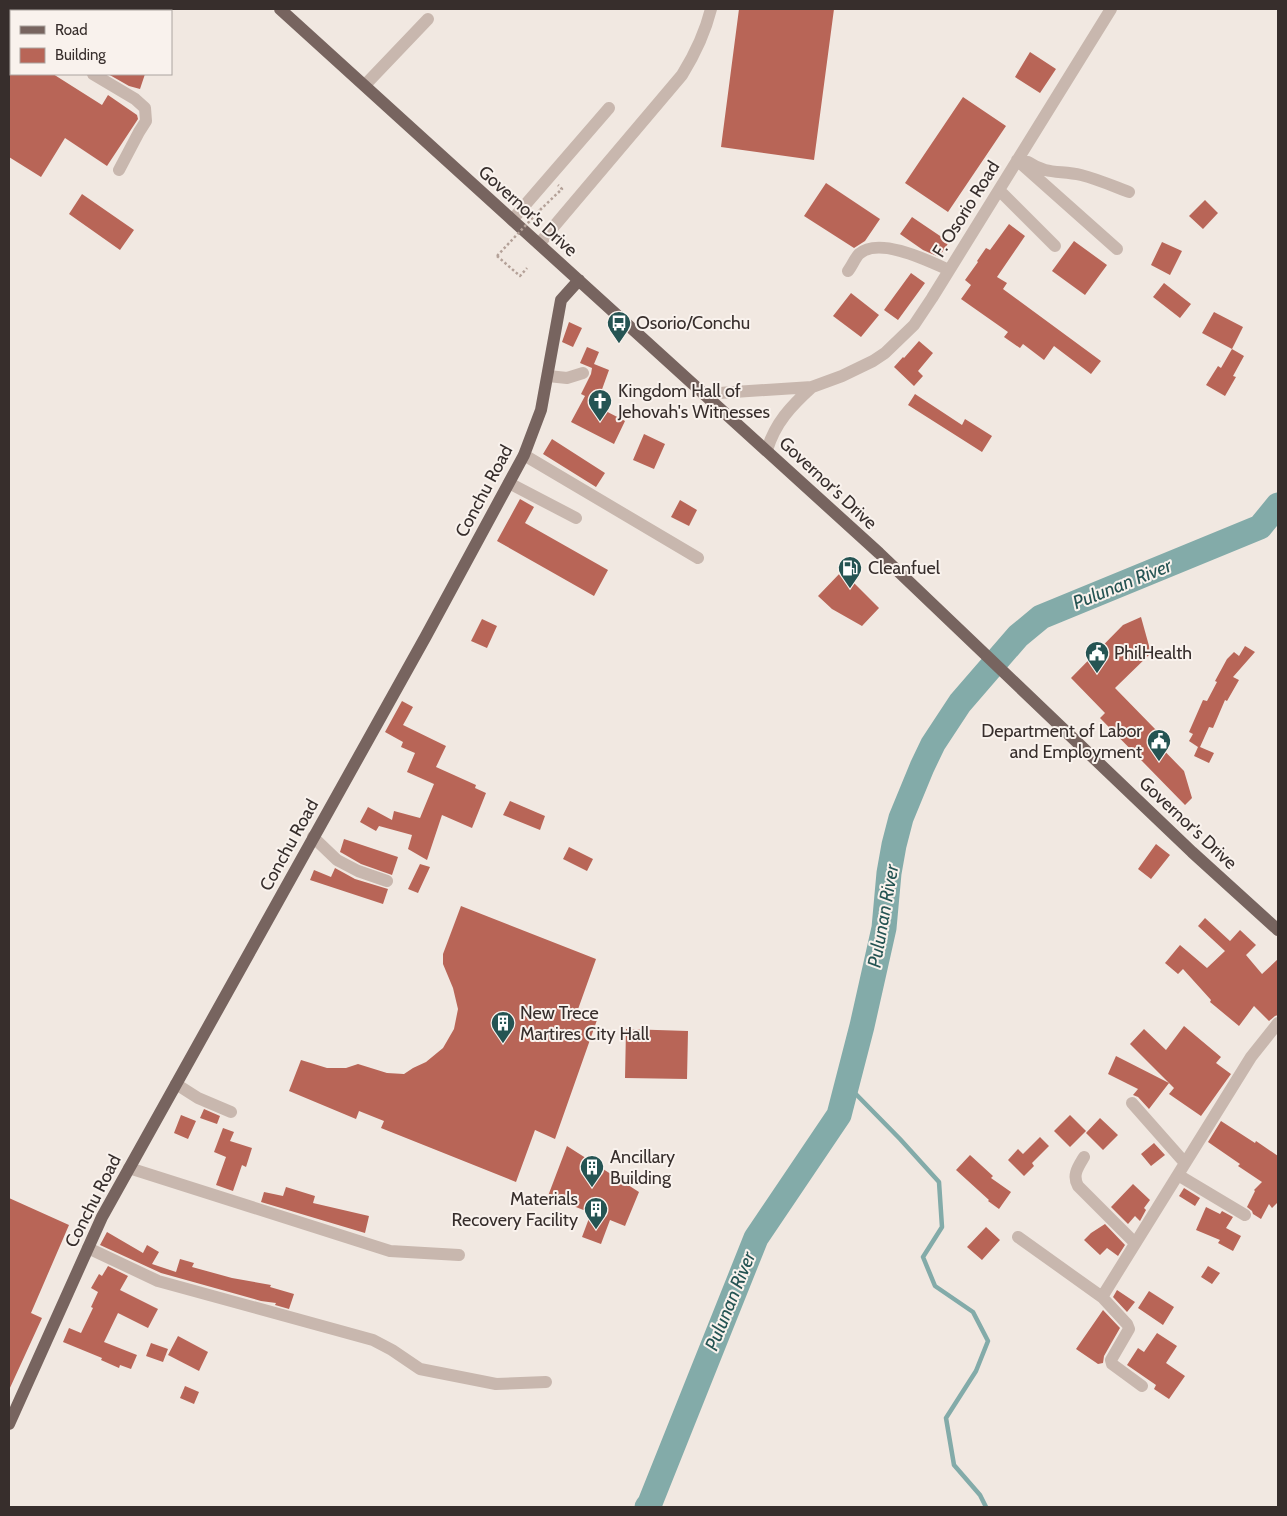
<svg xmlns="http://www.w3.org/2000/svg" width="1287" height="1516" viewBox="0 0 1287 1516" font-family="Cabin,sans-serif">
  <rect width="100%" height="100%" fill="#f1e8e1"/>
  <g fill="none" stroke-linecap="round" stroke-linejoin="round">
    <path stroke="#83aba9" stroke-width="4.5" d="M846,1084L900,1139L939,1182L942,1227L923,1257L935,1286L973,1312L988,1341L976,1371L946,1418L954,1465L980,1495L986,1507"/>
    <path stroke="#83aba9" stroke-width="25" d="M647,1507L650,1503L756,1238L839,1115L862,1026L884,928L889,873L894,845L901,818L922,767L933,744L960,703L1018,636L1041,617L1260,527L1278,505"/>
  </g>
  <path fill="#b86557" d="M739,9H834L814,160L721,147Z
    M1030,52L1056,69L1040,93L1015,77Z
    M9,74H53L102,105L108,95L137,115L138,119L107,166L65,138L41,177L9,157Z
    M108,74H145L140,89L129,86Z
    M963,97L1006,126L948,212L905,183Z
    M826,183L880,219L865,241L854,248L804,216Z
    M82,194L134,230L120,250L69,214Z
    M1205,200L1218,213L1203,229L1189,216Z
    M912,217L949,242L939,257L923,250L900,234Z
    M1009,224L1025,236L997,277L1007,283L1003,289L1101,361L1091,374L1054,346L1044,360L1023,344L1020,348L1004,337L1008,332L961,299L971,285L965,280L978,262L977,261L986,248L990,250Z
    M1074,241L1107,265L1085,295L1052,271Z
    M1162,242L1182,251L1170,275L1151,265Z
    M911,273L925,283L898,320L884,310Z
    M1164,283L1191,304L1180,318L1153,297Z
    M851,293L879,315L861,337L833,316Z
    M1214,312L1243,327L1232,349L1202,333Z
    M569,322L582,328L573,347L562,342Z
    M919,341L933,353L918,371L923,376L914,386L894,367L903,357L904,358Z
    M587,347L599,352L594,364L609,370L596,406L625,421L614,444L571,422L585,396L581,394L591,374L592,368L580,363Z
    M1232,349L1244,356L1233,376L1236,377L1225,396L1206,385L1218,366L1221,368Z
    M915,394L962,425L965,419L992,436L982,452L908,405Z
    M644,434L665,444L654,469L633,460Z
    M552,439L605,473L596,487L543,454Z
    M520,499L534,507L525,523L608,570L594,596L497,541Z
    M680,500L697,510L689,526L671,517Z
    M842,571L879,608L862,626L832,609L818,596Z
    M1141,617L1151,653L1115,688L1156,730L1150,736L1184,771L1192,798L1185,805L1100,718L1105,713L1071,678L1123,625Z
    M482,619L497,626L487,648L471,641Z
    M1245,646L1255,652L1233,677L1239,680L1227,701L1225,700L1213,728L1209,727L1200,747L1214,753L1209,763L1194,756L1198,747L1189,741L1193,734L1189,732L1203,700L1207,701L1217,682L1215,681L1227,659L1234,652L1239,656Z
    M402,701L413,707L403,725L446,746L436,767L476,785L475,788L486,793L472,828L442,815L427,860L408,849L412,835L379,826L376,831L360,822L368,807L392,820L394,811L420,818L434,784L407,772L415,753L401,747L403,742L385,732Z
    M510,801L545,816L540,830L503,815Z
    M344,839L398,857L392,875L361,864L342,853L340,852Z
    M1156,844L1170,855L1151,879L1138,869Z
    M569,847L593,859L587,871L563,859Z
    M420,864L430,867L418,893L408,889Z
    M335,868L355,879L388,889L383,904L310,880L314,870L331,877Z
    M461,906L596,959L577,1012L597,1020L555,1139L535,1130L516,1182L381,1128L384,1121L359,1111L356,1119L289,1091L301,1060L327,1068H346L358,1064L387,1073L404,1074L413,1068L426,1062L443,1048L454,1029L458,1009L453,988L443,964V954Z
    M1205,918L1230,941L1240,930L1256,945L1246,955L1262,974L1278,959V1015L1275,1016L1269,1021L1254,1006L1239,1026L1210,1002L1211,1000L1183,969L1178,974L1165,963L1180,945L1207,968L1225,951L1198,926Z
    M1184,1026L1221,1057L1216,1063L1231,1074L1201,1116L1169,1094L1174,1088L1130,1044L1144,1029L1166,1050Z
    M626,1029L688,1031L687,1079L625,1078Z
    M1116,1056L1169,1083L1149,1109L1138,1097L1133,1095L1138,1089L1108,1074Z
    M204,1109L220,1116L217,1124L200,1118Z
    M181,1115L196,1121L188,1139L174,1133Z
    M1070,1115L1086,1131L1070,1147L1054,1131Z
    M1100,1118L1118,1135L1103,1150L1086,1133Z
    M1221,1121L1255,1143L1256,1141L1278,1156V1202L1272,1208L1269,1204L1261,1219L1253,1214L1252,1211L1247,1207L1255,1191L1254,1190L1262,1182L1238,1166L1240,1164L1208,1142Z
    M223,1128L234,1132L230,1141L252,1148L246,1167L242,1165L233,1191L216,1185L226,1157L214,1152Z
    M1040,1137L1049,1146L1032,1163L1034,1166L1024,1176L1008,1160L1018,1149L1023,1154Z
    M1154,1143L1165,1155L1151,1166L1141,1154Z
    M567,1146L639,1192L625,1226L610,1220L601,1244L582,1237L591,1213L548,1196Z
    M970,1155L993,1176L991,1178L1011,1192L999,1209L988,1201L989,1200L956,1170Z
    M1133,1184L1150,1200L1144,1208L1146,1210L1140,1221L1135,1216L1128,1224L1111,1207Z
    M286,1187L315,1196L313,1203L369,1216L365,1233L261,1202L264,1192L283,1196Z
    M1184,1188L1200,1198L1195,1206L1179,1196Z
    M9,1198L69,1225L31,1313L42,1318L9,1390Z
    M1206,1207L1220,1214L1222,1211L1233,1217L1226,1228L1241,1236L1233,1251L1218,1243L1220,1240L1196,1230Z
    M1105,1224L1125,1245L1118,1256L1107,1248L1100,1255L1084,1240L1091,1233Z
    M986,1227L1000,1240L982,1260L967,1247Z
    M107,1232L143,1253L147,1245L159,1252L152,1264L176,1272L180,1259L194,1263L192,1267L232,1278L271,1285L270,1287L294,1294L289,1309L275,1305L276,1303L261,1301L161,1273L100,1245Z
    M108,1266L128,1276L120,1290L158,1309L148,1328L118,1313L104,1342L137,1355L131,1369L120,1365L119,1368L101,1360L102,1358L63,1342L69,1328L81,1333L93,1308L91,1307L98,1292L91,1288L99,1274L102,1276Z
    M1208,1266L1220,1273L1212,1284L1201,1277Z
    M1117,1290L1135,1302L1127,1312L1113,1297Z
    M1149,1291L1174,1307L1163,1325L1138,1308Z
    M1103,1310L1120,1328L1104,1356L1103,1363L1098,1364L1076,1349Z
    M1157,1333L1177,1346L1166,1363L1185,1376L1169,1399L1154,1389L1156,1385L1127,1365L1138,1348L1144,1352Z
    M178,1336L208,1352L199,1371L168,1355Z
    M151,1343L168,1349L163,1362L146,1356Z
    M185,1386L199,1392L194,1404L180,1398Z"/>
  <g fill="none" stroke-linecap="round" stroke-linejoin="round">
    <path stroke="#b4a198" stroke-width="2.5" stroke-dasharray="2.5 2.5" stroke-linecap="butt" d="M540,210L562,189L558,185
      M497,256L520,276L527,268"/>
    <path stroke="#c8b7ae" stroke-width="12" d="M84,11L88,9
      M93,74L135,99L145,108L146,121L139,132L119,170
      M365,85L428,19
      M1017,160L1117,249
      M1028,162C1047,175 1060,170 1081,175C1097,179 1113,186 1129,192
      M999,190L1055,246
      M512,220L609,108
      M539,244L682,75C695,54 705,33 711,9
      M848,271C852,266 855,258 859,254C879,236 929,261 949,270
      M548,376L567,378L583,373
      M704,394L812,387L842,376L873,361L885,353L914,325L932,298L1111,9
      M767,450C775,423 791,406 812,387
      M524,455L698,558
      M509,483L576,518
      M313,837L337,860L358,871L387,881
      M176,1084L198,1098L231,1112
      M1132,1103L1185,1163
      M1084,1157C1078,1167 1072,1175 1078,1186L1135,1243
      M129,1168L390,1251L459,1255
      M1178,1175L1245,1215
      M1018,1237L1102,1297
      M88,1248L158,1281L373,1340L392,1350L420,1369L496,1384L546,1382
      M1142,1386L1112,1364L1111,1360L1129,1329L1127,1324L1102,1297L1251,1057L1278,1023"/>
    <path stroke="#77645f" stroke-width="12" d="M280,9L879,553L1192,852L1278,930
      M9,1424L102,1217L426,636L524,455L541,410L561,300L579,280"/>
    <path stroke="#b4a198" stroke-width="2.5" stroke-dasharray="2.5 2.5" stroke-linecap="butt" d="M497,256L540,210"/>
  </g>
  <defs>
    <g id="bus-pin" transform="scale(1.25)"><path d="M0 17L-7.5 6A9.5 9.5 0 1 1 7.5 6Z" fill="#255453" stroke="#f9f2ed"/><path d="M-5-6H5V4H4V6H2V4H-2V6H-4V4H-5ZM-3.5-4V0h7V-4ZM-3.5 1.2v1.5H-2V1.2ZM2 1.2v1.5H3.5V1.2Z" fill="#fff"/></g>
    <g id="church-pin" transform="scale(1.25)"><path d="M0 17L-7.5 6A9.5 9.5 0 1 1 7.5 6Z" fill="#255453" stroke="#f9f2ed"/><path d="M-1.2-6h2.4v3.5h3.3v2.4h-3.3V6h-2.4V-.1h-3.3v-2.4h3.3Z" fill="#fff"/></g>
    <g id="fuel-pin" transform="scale(1.25)"><path d="M0 17L-7.5 6A9.5 9.5 0 1 1 7.5 6Z" fill="#255453" stroke="#f9f2ed"/><path d="M-5.5-6h7V0h2V4h1.3V-2.5L3-4.5l.8-.8L6-3V5H2.5V1h-1V6h-7ZM-4.2-4.7v3.2H.2V-4.7Z" fill="#fff"/></g>
    <g id="civic-pin" transform="scale(1.25)"><path d="M0 17L-7.5 6A9.5 9.5 0 1 1 7.5 6Z" fill="#255453" stroke="#f9f2ed"/><path d="M-.6-6.5H3V-4.5H.6V-3L4-1V1h2V6H-6V1h2V-1L-.6-3ZM-1.2 2.5V6h2.4V2.5Z" fill="#fff"/></g>
    <g id="building-pin" transform="scale(1.25)"><path d="M0 17L-7.5 6A9.5 9.5 0 1 1 7.5 6Z" fill="#255453" stroke="#f9f2ed"/><path d="M-4-6H4V6H1V3H-1V6H-4ZM-2.5-4.3h1.7v1.8h-1.7ZM.8-4.3h1.7v1.8H.8ZM-2.5-1h1.7V.8h-1.7ZM.8-1h1.7V.8H.8Z" fill="#fff"/></g>
  </defs>
  <g fill-rule="evenodd">
    <use href="#bus-pin" x="619" y="323"/>
    <use href="#church-pin" x="600" y="401"/>
    <use href="#fuel-pin" x="850" y="568"/>
    <use href="#civic-pin" x="1097" y="653"/>
    <use href="#civic-pin" x="1159" y="741"/>
    <use href="#building-pin" x="503" y="1023"/>
    <use href="#building-pin" x="592" y="1167"/>
    <use href="#building-pin" x="596" y="1209"/>
  </g>
  <g text-anchor="middle" dominant-baseline="central" stroke-width="4" stroke-linejoin="round" paint-order="stroke">
    <g font-size="18" fill="#372e2c" stroke="#f9f2ed">
      <text transform="translate(966 209) rotate(-58)">F. Osorio Road</text>
      <text transform="translate(528 211) rotate(42)">Governor's Drive</text>
      <text transform="translate(828 483) rotate(43)">Governor's Drive</text>
      <text transform="translate(484 491) rotate(-62)">Conchu Road</text>
      <text transform="translate(1188 823) rotate(43)">Governor's Drive</text>
      <text transform="translate(289 845) rotate(-61)">Conchu Road</text>
      <text transform="translate(93 1201) rotate(-63)">Conchu Road</text>
    </g>
    <g font-size="18" fill="#372e2c" stroke="#f9f2ed" text-anchor="start">
      <text x="636" y="323">Osorio/Conchu</text>
      <text x="618" y="391">Kingdom Hall of<tspan x="618" dy="21">Jehovah's Witnesses</tspan></text>
      <text x="868" y="568">Cleanfuel</text>
      <text x="1114" y="653">PhilHealth</text>
      <text x="1142" y="731" text-anchor="end">Department of Labor<tspan x="1142" dy="21">and Employment</tspan></text>
      <text x="520" y="1013">New Trece<tspan x="520" dy="21">Martires City Hall</tspan></text>
      <text x="610" y="1157">Ancillary<tspan x="610" dy="21">Building</tspan></text>
      <text x="578" y="1199" text-anchor="end">Materials<tspan x="578" dy="21">Recovery Facility</tspan></text>
    </g>
    <g font-size="19" font-style="italic" fill="#255453" stroke="#f9f2ed">
      <text transform="translate(1122 584) rotate(-22)">Pulunan River</text>
      <text transform="translate(883 916) rotate(-80)">Pulunan River</text>
      <text transform="translate(730 1301) rotate(-68)">Pulunan River</text>
    </g>
  </g>
  <rect width="1287" height="1516" fill="none" stroke="#372e2c" stroke-width="20"/>
  <rect x="10" y="10" width="162" height="65" fill="#f9f2ed" stroke="#aba4a0"/>
  <rect x="20" y="26" width="25" height="8" fill="#77645f" stroke="#aba4a0"/>
  <text x="55" y="35" font-size="15" fill="#372e2c">Road</text>
  <rect x="20" y="48" width="25" height="15" fill="#b86557" stroke="#aba4a0"/>
  <text x="55" y="60" font-size="15" fill="#372e2c">Building</text>
</svg>
